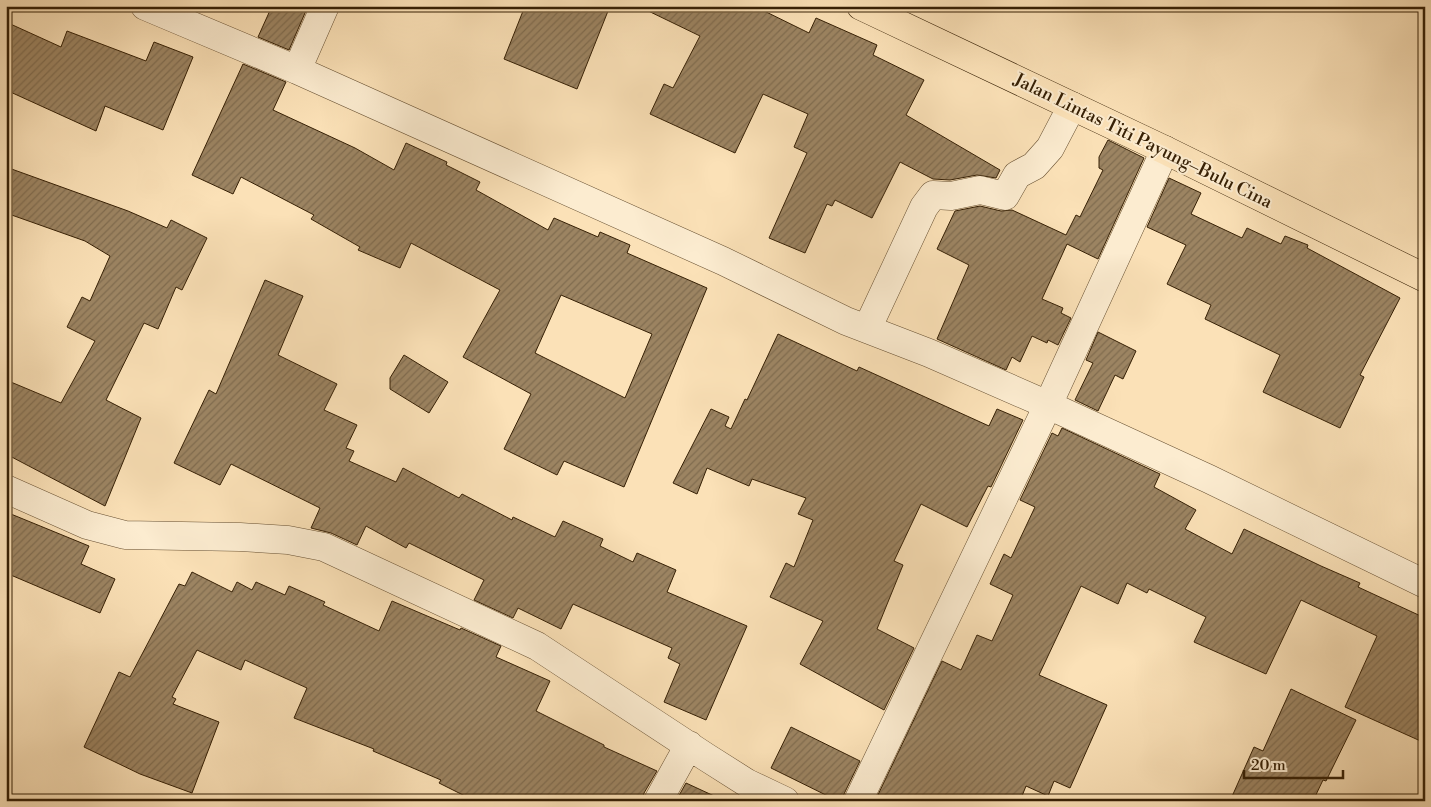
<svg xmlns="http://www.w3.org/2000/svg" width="1431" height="807" viewBox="0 0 1431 807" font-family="'Libre Bodoni',serif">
  <defs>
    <pattern id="building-hatch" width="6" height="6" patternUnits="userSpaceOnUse" patternTransform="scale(1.25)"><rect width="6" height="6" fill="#9c8462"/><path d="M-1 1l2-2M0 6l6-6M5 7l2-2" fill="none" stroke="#806c4f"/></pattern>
  </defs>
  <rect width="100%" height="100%" fill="#fbe1b7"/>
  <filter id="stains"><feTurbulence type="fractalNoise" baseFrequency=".004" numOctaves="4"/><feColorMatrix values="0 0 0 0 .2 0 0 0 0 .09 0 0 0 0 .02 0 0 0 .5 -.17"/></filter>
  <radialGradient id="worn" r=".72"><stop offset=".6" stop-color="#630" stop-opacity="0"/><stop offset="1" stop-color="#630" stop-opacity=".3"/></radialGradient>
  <path fill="url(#building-hatch)" stroke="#362005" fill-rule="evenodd" d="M272,6H308L289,50L258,37Z
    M525,6H610L577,89L504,59Z
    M638,6H754L809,33L816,18L877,45L873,55L924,80L906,115L1000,170L996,178L977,175L950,180L933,179L900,162L872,218L835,200L832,206L827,204L805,253L769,238L807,153L794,147L808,114L763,94L735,153L650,114L664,84L673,88L700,36Z
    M6,22L61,47L67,31L146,61L154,42L193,57L163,130L105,106L96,131L6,90Z
    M243,64L286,82L273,110L355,148L394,170L406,143L447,162L446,165L480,182L476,190L548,230L554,218L598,237L600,232L630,245L627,253L707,288L624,487L564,461L557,475L504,449L531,394L463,357L500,290L411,243L400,268L358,250L360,247L311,219L314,215L241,177L233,194L192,175ZM561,295L652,334L625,398L535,353Z
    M1108,140L1144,158L1098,259L1067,244L1042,299L1063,308L1061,313L1071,318L1058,345L1048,340L1047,343L1032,336L1020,362L1012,357L1006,370L937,339L969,265L937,249L955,211L980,206L1001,211L1012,210L1066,235L1076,215L1080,217L1103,170L1099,168V157Z
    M6,167L128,211L167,228L171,220L207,238L182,290L176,287L158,329L144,323L106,400L141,418L105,506L6,454V380L61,403L95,341L67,327L82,297L90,301L110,256L85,241L6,213Z
    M1169,178L1201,193L1191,214L1242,238L1247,228L1281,244L1285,236L1308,245L1307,248L1400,298L1360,375L1364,377L1340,428L1263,392L1280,355L1205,319L1211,305L1167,284L1186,245L1147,227Z
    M265,280L303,296L278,355L337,384L324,410L357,425L346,448L354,451L349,461L396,482L403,468L459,498L462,494L512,520L513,517L555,537L563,521L603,539L600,546L633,562L637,553L676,570L667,592L747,626L706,720L664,702L680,664L668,658L672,648L573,604L561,629L518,608L513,618L474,600L484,580L409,543L406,548L366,526L357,545L331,533L311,528L320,508L231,464L220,485L174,463L209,390L216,394Z
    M1098,332L1136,351L1123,379L1115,375L1098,411L1075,400L1093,363L1086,360Z
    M778,334L857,371L859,367L989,426L997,409L1023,420L991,487L988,486L967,527L921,504L894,561L903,565L877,629L914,648L884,710L800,664L823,621L770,597L786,563L794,567L813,520L798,514L806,498L752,479L749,486L707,468L697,494L673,483L711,409L729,417L725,426L731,429L745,399L747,400Z
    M404,355L448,382L429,413L390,389V378Z
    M1062,428L1160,474L1154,487L1196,510L1185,529L1232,554L1244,529L1321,566L1360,583L1358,587L1425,618V743L1345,707L1377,636L1301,600L1266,674L1194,642L1206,617L1149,589L1147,593L1127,583L1118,604L1081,586L1039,675L1107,705L1070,788L1054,781L1048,796L1026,786L1020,801H875L942,661L961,670L977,635L992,641L1013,595L990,584L1004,554L1011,558L1035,507L1020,500L1052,433L1058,436Z
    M6,512L89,546L81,564L115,579L100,613L6,573Z
    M192,572L232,592L237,582L252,590L256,582L285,595L289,586L325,602L323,605L379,631L392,601L460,630L461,628L501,646L496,657L550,681L536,711L604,745V747L657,771L644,793L642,801H475L439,783L441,780L373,751L374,749L294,718L307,688L245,660L241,670L197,650L172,697L176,699L173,704L219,722L192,793L140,774L84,747L119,672L130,677L179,584L185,586Z
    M1291,689L1356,720L1326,781L1323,780L1313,801H1230L1254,747L1263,751Z
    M791,727L860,761L844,794L843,801H838L771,768Z
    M686,783L725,801H676Z"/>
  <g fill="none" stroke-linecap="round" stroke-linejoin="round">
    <g stroke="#675032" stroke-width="29">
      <path id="minor" d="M145,6L297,70L723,261L846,321L929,353L1048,405L1209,479L1425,584
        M297,70L325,6
        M867,329L924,207L933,195L951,196L980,190L1005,196L1017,175L1034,166L1050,148L1072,106
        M6,489L87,525L125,535L240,537L288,540L324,547L537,646L706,757L747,783L785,801
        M658,801L689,745
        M858,801L1048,405L1165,150"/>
    </g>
    <g stroke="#362005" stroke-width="29">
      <path id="major" d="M861,6L1165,150L1425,278"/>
    </g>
    <use href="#minor" stroke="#fcecd0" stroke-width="28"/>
    <use href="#major" stroke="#fbe1b7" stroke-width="28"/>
  </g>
  <g text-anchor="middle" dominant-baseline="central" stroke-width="4" stroke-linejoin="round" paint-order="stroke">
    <g font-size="18" fill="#362005" stroke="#fcecd0">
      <text transform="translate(1143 141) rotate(26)">Jalan Lintas Titi Payung–Bulu Cina</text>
    </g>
  </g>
  <rect width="1431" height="807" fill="none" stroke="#fbe1b7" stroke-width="25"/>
  <rect x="8" y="8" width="1416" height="792" fill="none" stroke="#362005" stroke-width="2.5"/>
  <rect x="12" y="12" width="1406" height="782" fill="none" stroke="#362005"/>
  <path d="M1244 770v8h99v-8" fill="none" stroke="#362005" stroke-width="2.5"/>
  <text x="1251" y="770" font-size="15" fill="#362005" stroke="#fcecd0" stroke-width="4" paint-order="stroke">20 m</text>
  <rect width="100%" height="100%" filter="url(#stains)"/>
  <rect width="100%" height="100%" fill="url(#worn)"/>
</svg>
